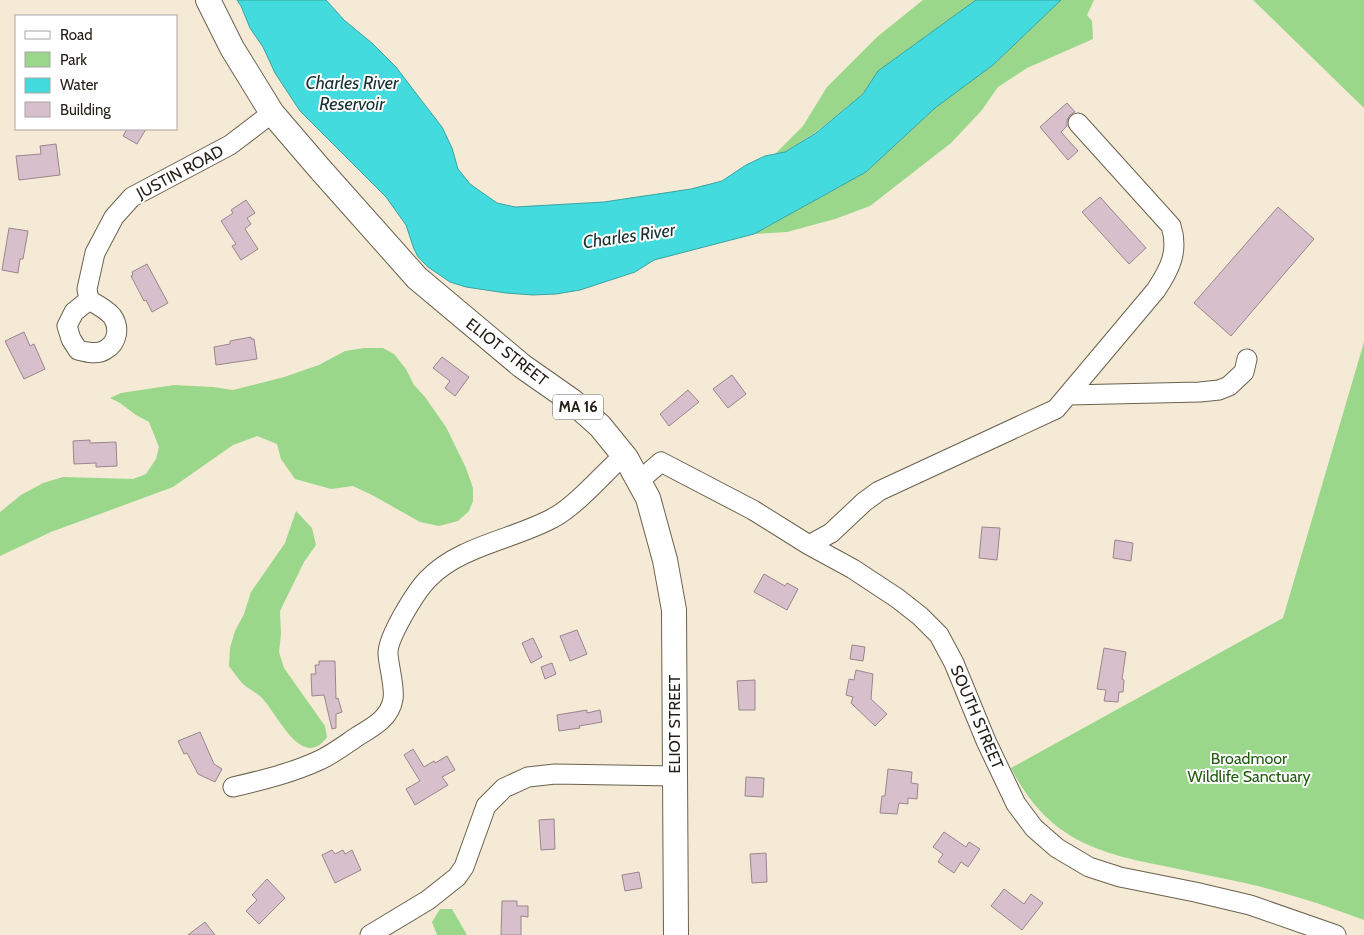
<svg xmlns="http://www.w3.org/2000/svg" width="1364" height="935" viewBox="0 0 1364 935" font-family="Cabin,sans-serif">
  <rect width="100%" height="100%" fill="#f4ead5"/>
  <path fill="#9ad78b" d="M923,0H976L878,71L863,94L816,132L785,152L775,154L803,126L827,87L877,37Z
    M1061,0H1094L1087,15L1092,21L1093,39L1027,68L998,87L982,110L951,143L870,206L835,219L787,232L754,234L866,172L935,108L993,65Z
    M1253,0H1364V108Z
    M1364,342V920C1325,905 1285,892 1245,883C1216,877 1188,871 1159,865C1089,851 1046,835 1011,768L1283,618Z
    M364,348H383L394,354L406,369L414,385L425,397L446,427L466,468L473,488V501L469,511L458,521L439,526L420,522L374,496L353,486L331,489L295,479L281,459L277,444L257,436L233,445L173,487L51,532L0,556V512L21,495L43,483L63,477L133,479L146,474L156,459L159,447L149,422L136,415L120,403L110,398L121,393L174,385L213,387L233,390L284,377L319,365L345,351Z
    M296,511L312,528L316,545L304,562L280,611L281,634L279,652L284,668L325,726L327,737C302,772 277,713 262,698C257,693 249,689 243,684C238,679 234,672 229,666L230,648L235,631L244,614L251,592L285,543Z
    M440,909H452L467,935H437L432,922Z"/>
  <path fill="#43dbdd" stroke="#3aa3a2" d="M237,0H326L344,20L373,44L396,67L418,96L442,127L452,148L458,169L470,184L497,203L515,207L604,202L691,189L722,181L746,165L765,156L785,152L816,133L863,94L878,71L976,0H1061L993,65L935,108L866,172L754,234L654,260L635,272L580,290L556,294L533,295L506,293L466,287L450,282L428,267L418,257L414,249L406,225L386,197L300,111L275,73L263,47L250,28L241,6Z"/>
  <path fill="#d7c0cb" stroke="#9b858f" d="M1067,103L1075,112L1070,115L1067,120V126L1061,132L1078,151L1068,160L1040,127Z
    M127,129H146L137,144L123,136Z
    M56,144L60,175L19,180L16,156L41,154L40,146Z
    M1100,197L1146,248L1129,264L1082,212Z
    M246,200L255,213L247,218L251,224L245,229L258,249L241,260L232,246L236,244L221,221L233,213L231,210Z
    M1278,207L1314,239L1231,336L1194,303Z
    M9,228L28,231L23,259H20L18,273L2,270Z
    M147,264L168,303L152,312L146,300L144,301L131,276L133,275L132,272Z
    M24,332L30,346L34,344L45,369L24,379L5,341Z
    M251,337V339H254L257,359L216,365L214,347L230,344V341Z
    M442,357L469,377L455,396L445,388L450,381L433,368Z
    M732,375L746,394L728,408L713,389Z
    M688,390L699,402L669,426L660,414Z
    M90,440V443L116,442L117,466L96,467V463L74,464L73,441Z
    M982,527L1000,528L997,560L979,558Z
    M1115,540L1133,543L1131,561L1113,558Z
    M764,574L785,586L787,583L798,589L787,610L754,592Z
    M577,630L587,654L570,661L560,636Z
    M533,638L542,657L531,663L522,643Z
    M852,645L865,647L863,661L850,659Z
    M1104,648L1126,652L1122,679L1124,680L1123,692H1119L1118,702L1104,701L1106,690L1097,689Z
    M319,661H335L336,699L338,698L342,712L336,714V728L332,729L324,695L312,696L311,674H316L315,665H319Z
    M552,663L556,674L545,679L541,667Z
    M856,670L873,674L871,699L887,714L875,726L851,703L853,697L846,695L849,679L854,680Z
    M755,680V710H739L737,681Z
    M587,710V713L600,710L602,722L579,726L580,728L559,731L557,715Z
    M200,732L214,764L222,769L215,782L198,774L187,753L184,754L178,741Z
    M413,749L424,767L434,761L435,763L447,756L455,770L442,777L448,785L415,805L406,789L420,781L404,755Z
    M888,769L912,772L911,783L918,784L917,799L908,798V804L899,803L897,814L880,813L882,796H885Z
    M746,777L764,778L763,797L745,796Z
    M554,819L555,849L541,850L539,820Z
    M944,832L966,847L969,842L980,849L968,867L961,862L954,873L938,862L943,854L933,847Z
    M332,850L335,854L343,850L345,854L352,850L361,870L335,883L322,855Z
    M766,853L767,882L752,883L750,854Z
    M639,872L642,888L625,891L622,875Z
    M267,879L285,898L259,924L246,911L257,900L252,895Z
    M1004,889L1024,904L1031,894L1043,903L1022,930L991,906Z
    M502,901H517V906H528V917L521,916V935H501Z
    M205,922L215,935H188Z"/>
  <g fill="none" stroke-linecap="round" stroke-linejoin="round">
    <g stroke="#6a624f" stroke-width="21">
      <path id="minor" d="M89,300L74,312L67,326L71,339L78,350C86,352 97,355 105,350C118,343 120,327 112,316C106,309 98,305 89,300L87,289L95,253L114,217L132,197L230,145L272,113
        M1068,395L1200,392L1219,390L1229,386L1244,372L1247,359
        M639,481L661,462L753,510L809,545L853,569L897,598L920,616L939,635L954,663L986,741L1016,804L1034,828L1057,848L1089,867L1120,877L1195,892L1250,905L1336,935
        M809,545L831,533L864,502L879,491L1056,409L1156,290C1170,269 1179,251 1171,226L1078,123
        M233,787C263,780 292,773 320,760C333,754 346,744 358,736C373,727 390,718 393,699C395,687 389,668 388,654C387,638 416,591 428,579C459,546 515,539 553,518C576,506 604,473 624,455
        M370,935L428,900L457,877L464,867L486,806L504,788L528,777L555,774L674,776"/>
    </g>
    <g stroke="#6a624f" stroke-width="26">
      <path id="major" d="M208,0L232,48L272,113L320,169L417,278L522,366L572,401L600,426L626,458L648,498L665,560L674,610L676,935"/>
    </g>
    <use href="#minor" stroke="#fff" stroke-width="19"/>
    <use href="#major" stroke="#fff" stroke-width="24"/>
  </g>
  <g text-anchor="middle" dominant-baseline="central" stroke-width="4" stroke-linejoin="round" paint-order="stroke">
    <rect fill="#fff" stroke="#66645e" stroke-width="1" x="553" y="394.5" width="50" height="25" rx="4"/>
    <g font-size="15" font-weight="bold" fill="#252119">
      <text x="578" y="407">MA 16</text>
    </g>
    <g font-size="16" fill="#252119" stroke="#fff">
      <text transform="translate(180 172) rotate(-28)">JUSTIN ROAD</text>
      <text transform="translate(507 352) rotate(38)">ELIOT STREET</text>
      <text transform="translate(977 717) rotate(67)">SOUTH STREET</text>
      <text transform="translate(674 724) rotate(-90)">ELIOT STREET</text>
    </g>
    <g font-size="16" fill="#215b0e" stroke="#fff">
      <text x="1249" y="758">Broadmoor<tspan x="1249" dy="18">Wildlife Sanctuary</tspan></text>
    </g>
    <g font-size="18" font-style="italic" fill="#183131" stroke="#fff">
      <text x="352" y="83">Charles River<tspan x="352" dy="21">Reservoir</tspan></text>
      <text transform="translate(629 236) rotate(-8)">Charles River</text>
    </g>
  </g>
  <rect x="15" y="15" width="162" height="115" fill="#ffffff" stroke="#a8a6a3"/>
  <rect x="25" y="31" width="25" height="8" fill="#ffffff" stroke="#a8a6a3"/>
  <text x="60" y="40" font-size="15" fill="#252119">Road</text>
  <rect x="25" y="52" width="25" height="15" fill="#9ad78b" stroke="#a8a6a3"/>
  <text x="60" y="65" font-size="15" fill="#252119">Park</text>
  <rect x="25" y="78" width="25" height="15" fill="#43dbdd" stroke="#a8a6a3"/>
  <text x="60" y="90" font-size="15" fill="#252119">Water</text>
  <rect x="25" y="102" width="25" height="15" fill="#d7c0cb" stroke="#a8a6a3"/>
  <text x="60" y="115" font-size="15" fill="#252119">Building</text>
</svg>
